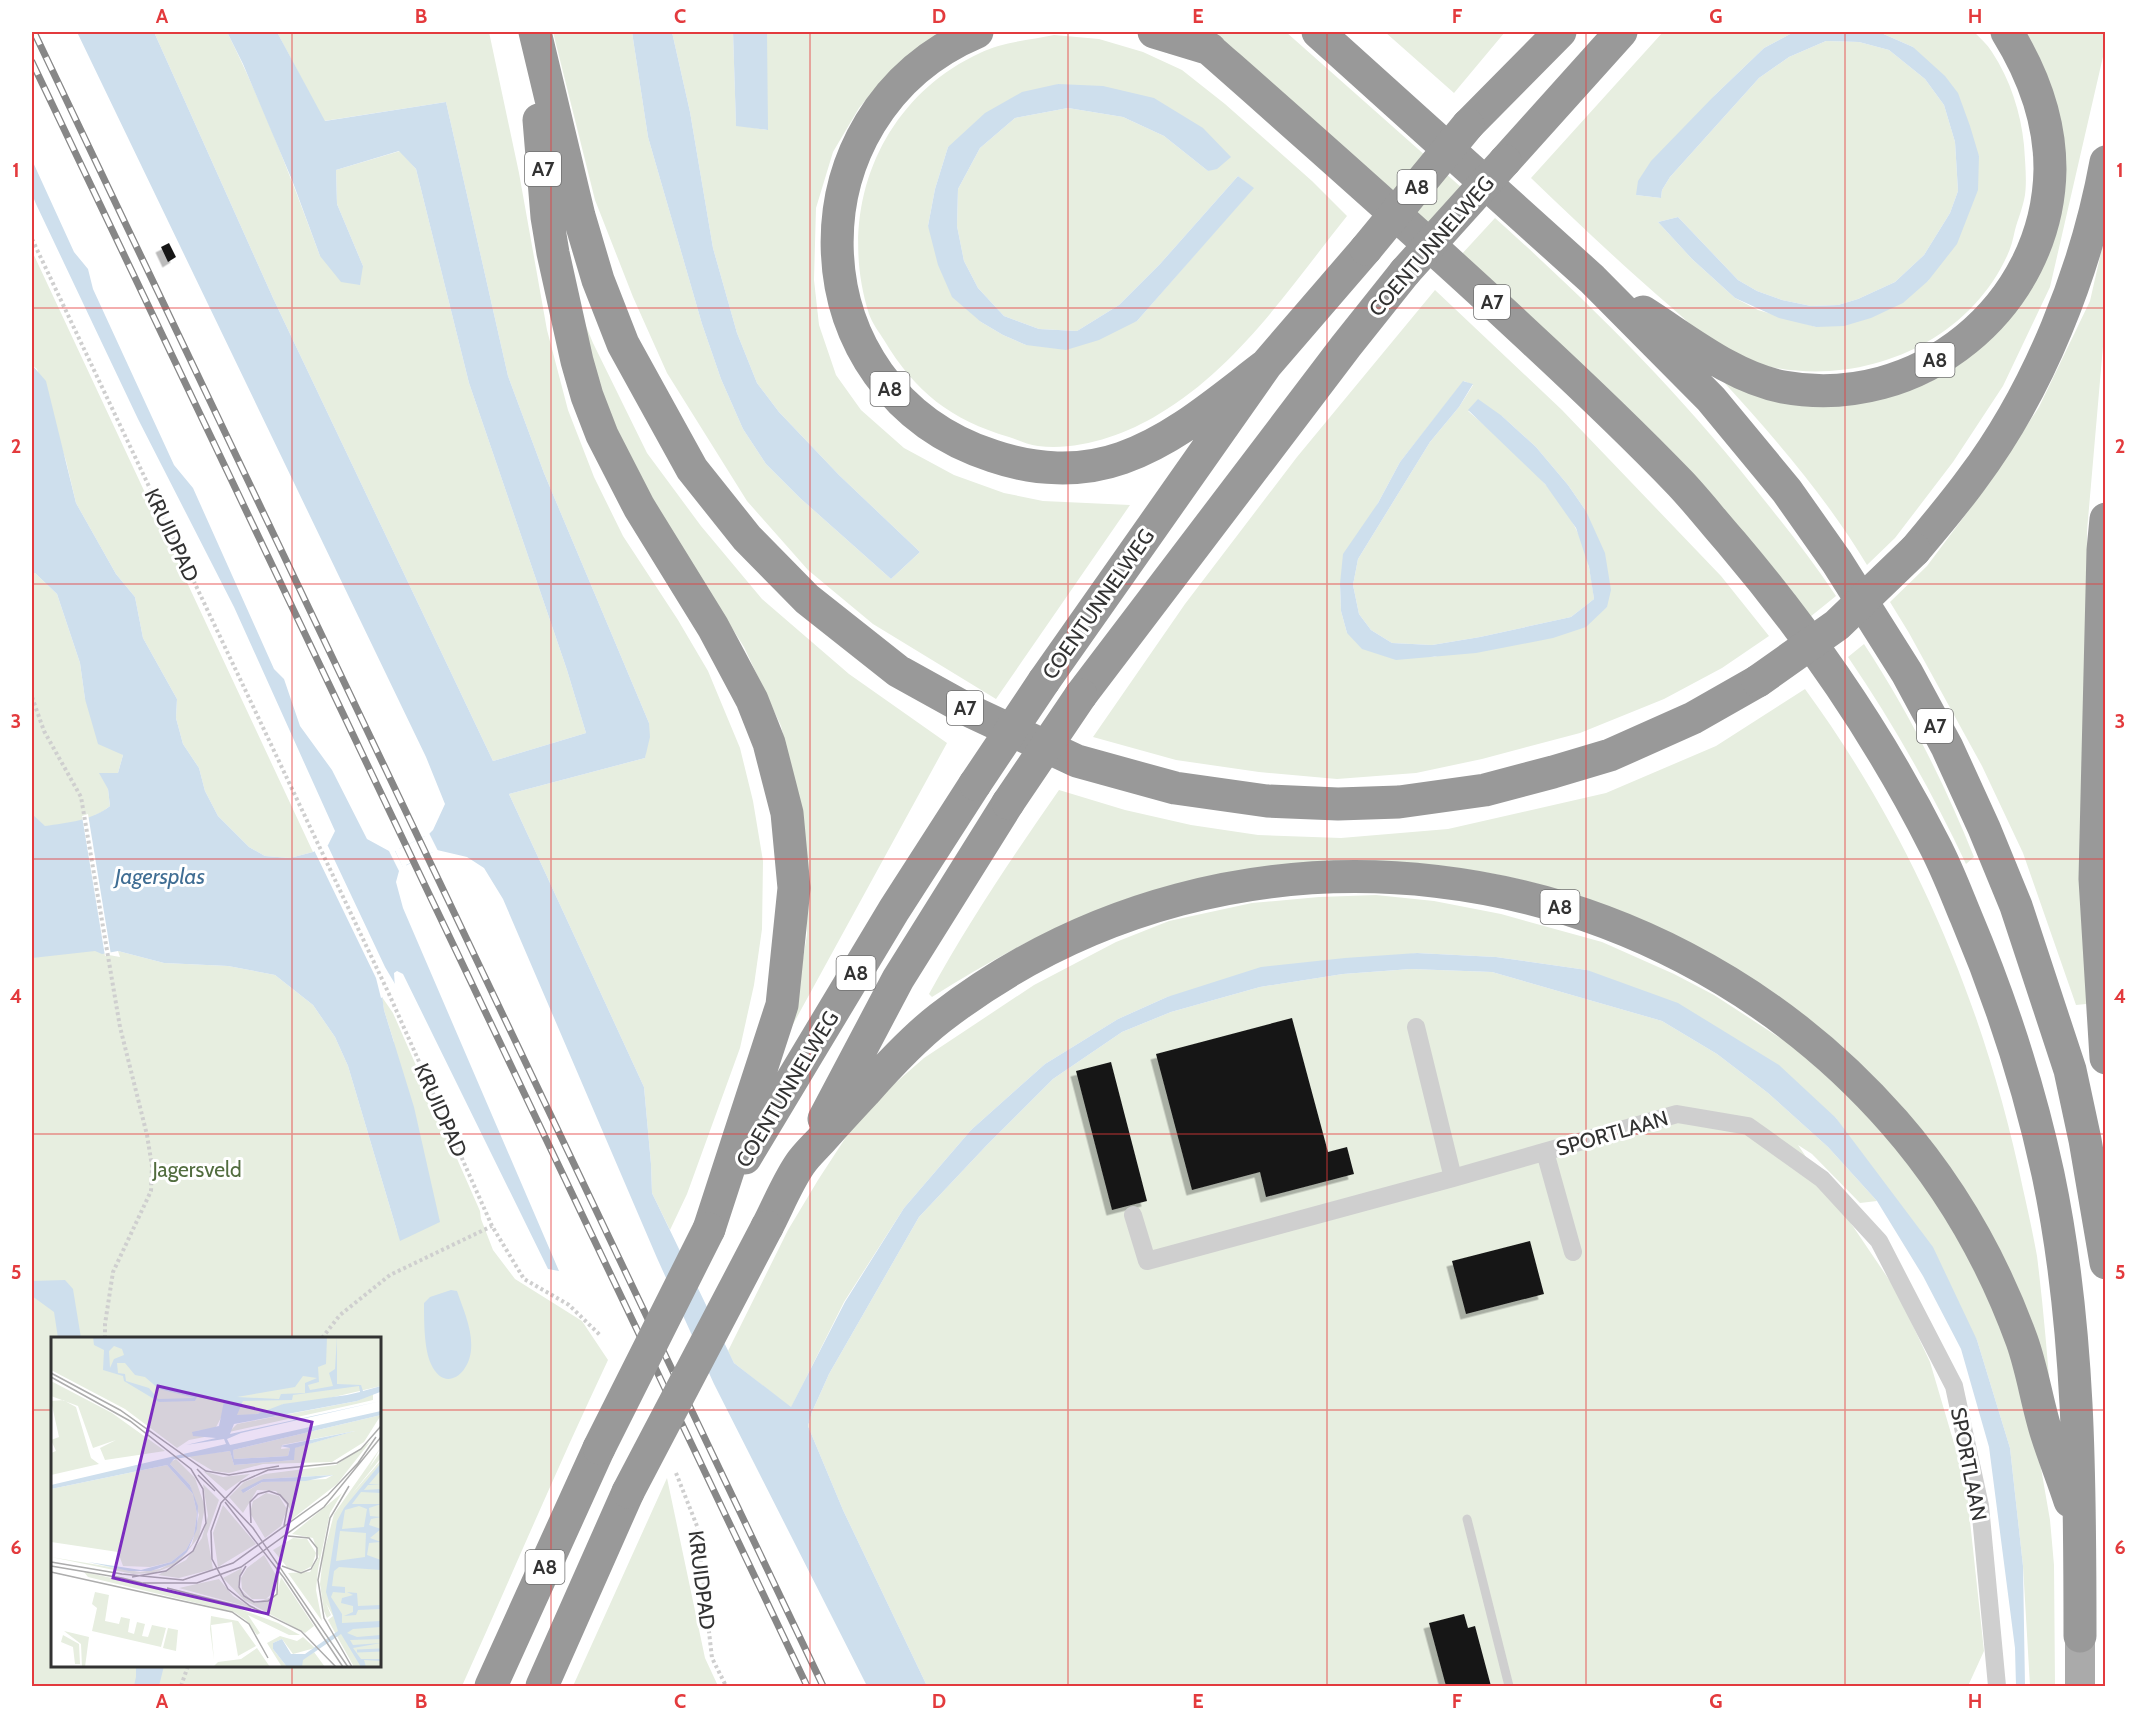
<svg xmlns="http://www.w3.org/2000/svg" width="2137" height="1718" viewBox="0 0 2137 1718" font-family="Cabin,sans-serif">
  <defs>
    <filter id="shadow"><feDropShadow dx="-5.5" dy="5.5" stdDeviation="0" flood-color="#0004"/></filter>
  </defs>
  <rect width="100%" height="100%" fill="#fff"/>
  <path fill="#e7eee0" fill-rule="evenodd" d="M154,32H227C263,104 292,180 320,256L363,266L337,204L336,170L400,151L416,169L469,383L567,670L586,733L493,761L273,298Z
    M277,32H489L519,173L547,330L568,410L594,477L623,536L678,620L708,671L740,748L753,801L763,861L762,929L754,985L740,1048L687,1194L670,1230L652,1193L651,1164L644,1087L509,794L645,758L649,723L544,473L508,376L446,102L324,121Z
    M553,32H632L648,137L702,324L721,379L743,429L766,464L800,498L891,579L920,552L839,475L779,412L757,383L737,333L713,248L690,112L672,32H733L736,125L767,130V32H956L904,61L878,85L859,108L833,152L816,208L814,280L819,325L836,375L861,410L904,448L954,475L1004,493L1043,501L1130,505L996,699L873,624L808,570L747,501L667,373L633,297L595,200Z
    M1212,32H1286L1462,188L1429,226Z
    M1385,32H1505L1454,93Z
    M1663,32H1794L1764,48L1715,95L1636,195L1661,198L1662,190L1670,177L1759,78L1789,57L1826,41L1859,42L1889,50L1925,79L1944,105L1955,142L1958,191L1950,213L1924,255L1895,282L1858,299L1838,305L1811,306L1782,300L1757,291L1738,280L1678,217L1658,222L1692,259L1735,298L1758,310L1816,327L1928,281L1979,156L1913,47L1879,32H1974C1980,38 1987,44 1992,52C2010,79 2021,113 2024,145C2025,161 2027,180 2025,195C2023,207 2018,219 2015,230C2013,239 2011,248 2007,256C1962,354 1838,395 1740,358C1714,348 1692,325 1671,307C1623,266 1577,222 1531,178Z
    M2015,32H2105V48L2050,287L2003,386L1953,462L1895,538L1867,565C1826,497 1774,437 1721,379L1884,398L1930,382L1968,356L2058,196Z
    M1054,35L1099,39L1143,52L1182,70L1225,104L1312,181L1347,216C1291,286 1238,367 1159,414C1125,435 1079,451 1038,446C1028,445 1018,440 1009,437C951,420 915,392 884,340C879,332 872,323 869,314C836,210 880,99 980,53C1002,42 1030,40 1054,35ZM1058,84L1230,157L1208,171L1164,136L1123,117L1068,108L1015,118L980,148L958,189L957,226L964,261L978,288L1004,316L1039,329L1077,331L1119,305L1160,264L1238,176L1253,188L1137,321L1026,345L1003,335L981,322L928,226L935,189L948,147Z
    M1495,218C1592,305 1685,398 1765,501C1790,532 1814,563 1836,596L1810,617L1460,256Z
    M2105,235V323L2087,531L2086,1004L2076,1005L2023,853L1982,766L1909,633L1890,602L1927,566L1987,486L2039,407L2090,301Z
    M32,251L313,852L290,858L265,856L249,847L218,816L205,791L199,768L183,744L176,718L177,699L143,638L135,597L116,574L76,503L66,461L37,369L32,365Z
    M1435,290L1562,410L1721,576L1769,636L1722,668L1664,699L1580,733L1482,759L1416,773L1337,779L1259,772L1176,760L1093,737L1185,604L1297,457ZM1464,381L1473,385L1459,407L1430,442L1358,559L1353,585L1359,614L1371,630L1392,643L1432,645L1480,637L1571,617L1594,599C1591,575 1587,549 1575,527C1551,481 1507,445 1468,411L1502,416L1536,447L1568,485L1586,511L1607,607L1434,657L1347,633L1341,611L1340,584L1378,503L1400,462Z
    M578,307L593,343L647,453L701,526L762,599L849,674L947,743L791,1028L807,935L806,863L799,802L781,726L744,647L660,514L621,449L599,390Z
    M32,573H35L57,594L80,663L85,699L123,755L118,773L108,789L110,806L102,812L95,815L109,955L120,957L118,951L164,963L228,966L275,975L313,1005L335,1037L348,1066L397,1231L394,1042L384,1010L382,997L393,1013L480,1211L481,1219L493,1250L515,1279L582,1321L608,1360C557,1468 511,1577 462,1686H32ZM52,1338H380V1666H52Z
    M1864,644C1908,711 1944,782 1974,857L1966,864C1932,792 1893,723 1848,657Z
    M1805,689C1914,838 1986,1010 2023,1189C2028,1211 2033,1234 2037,1256C2043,1304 2047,1352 2051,1401C2018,1336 1986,1271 1954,1206C1943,1185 1933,1164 1923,1143C1919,1135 1915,1125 1910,1118C1900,1103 1884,1089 1872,1077C1826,1032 1778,992 1722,961C1652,921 1574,889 1494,874C1383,852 1254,860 1146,893C1071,916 998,955 932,997L929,994C968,923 1013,856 1059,790L1125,810L1191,825L1258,835L1341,838L1448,829L1606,793L1716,746Z
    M1376,895L1434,901L1501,914L1602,942L1674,974L1714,995L1794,1047L1883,1128L1954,1228L1990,1299L2021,1380L2037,1445L2050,1520L2054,1565L2055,1686H2030L2023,1566L2010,1448L1977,1340L1836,1118L1587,970L1496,957L1417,953L1167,997L1118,1019L1045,1064L971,1130L904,1208L844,1302L791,1408L734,1363L728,1351L788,1230L818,1180L848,1134L877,1099L924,1058L1034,985L1116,942L1169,921L1252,903L1319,897Z
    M1411,969L1492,972L1662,1021L1717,1054L1768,1093L1828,1147L1877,1201L1860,1203L1812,1154L1798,1145L1896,1290L1930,1362L1966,1484L1984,1651L1968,1686H927L843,1510L808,1426L812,1412L829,1374L919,1217L986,1146L1053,1079L1122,1032L1171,1012L1260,987L1343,974Z
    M667,1478L705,1658L718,1686H573Z"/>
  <path fill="#cedfed" d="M77,32H154L273,298L493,761L586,733L567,670L469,383L416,169L399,151L336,170L337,204L363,266L360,285L341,282L320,256L292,180L243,64L227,32H277L325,121L446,102L508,376L544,473L649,723L650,737L645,758L509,794L644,1087L651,1164L652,1193L734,1363L791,1407L845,1302L904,1208L971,1130L1045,1064L1118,1019L1167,997L1261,967L1345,958L1417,953L1496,957L1587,970L1678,1003L1779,1065L1836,1118L1933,1247L1977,1340L2010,1448L2023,1566L2025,1686H2016L2015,1648L1989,1447L1961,1349L1923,1276L1877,1201L1828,1147L1768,1093L1717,1054L1662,1021L1492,972L1411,969L1343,974L1260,987L1171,1012L1122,1032L1053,1079L986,1146L919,1217L829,1374L812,1412L808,1426L843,1510L927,1686H867L714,1384L657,1258L503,899L484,868L467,857L437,850L403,867L395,851L429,834L433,830L445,804L426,757Z
    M632,32H672L690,112L713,248L737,333L757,383L779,412L839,475L920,552L891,579L800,498L766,464L743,429L721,379L702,324L648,137Z
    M733,32H767L768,130L736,126Z
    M1794,32H1879L1913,47L1945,76L1958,93L1970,126L1979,156L1978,190L1957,244L1928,281L1903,303L1871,318L1844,326L1816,327L1779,318L1735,298L1692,259L1658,222L1678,217L1738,280L1757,291L1782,300L1811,306L1838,305L1858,299L1895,282L1924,255L1950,213L1958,191L1955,142L1944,105L1925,79L1889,50L1859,42L1826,41L1789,57L1759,78L1670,177L1662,190L1661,198L1636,195L1638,181L1651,161L1715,95L1764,48Z
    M1058,84L1103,86L1154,98L1203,128L1231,157L1217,169L1208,171L1164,136L1123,117L1068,108L1015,118L980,148L958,189L957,226L964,261L978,288L1004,316L1039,329L1077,331L1119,305L1160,264L1238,176L1254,188L1137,321L1099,340L1066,350L1026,345L1003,335L981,322L952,297L938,265L928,226L935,189L948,147L985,113L1022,92Z
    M32,160L74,252L88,269L93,289L174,465L193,488L274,669L284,679L300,726L332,770L367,839L389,851L399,871L396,882L403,908L559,1271L548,1269L403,974L397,971L394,973L395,988L382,995L384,1010L414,1107L440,1222L400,1241L348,1066L335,1037L313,1005L275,975L228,966L164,963L118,951L102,954L95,951L32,958V814L45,826C67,823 93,820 110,806L108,789L99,773H118L123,755L98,744L85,699L80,663L57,594L35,573H32V365L46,381L76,503L116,574L135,597L143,638L177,699L176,718L183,744L199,768L205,791L218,816L249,847L265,856L290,858L313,852L328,845L335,831L234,607L138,419L36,204L32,194Z
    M1463,381L1473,384L1459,407L1430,442L1358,559L1353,585L1359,614L1371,630L1392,643L1432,645L1480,637L1571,617L1594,599L1589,567L1576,528L1545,484L1468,410L1478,399L1502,416L1536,447L1568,485L1586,511L1605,553L1611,590L1607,607L1586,627L1553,638L1476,653L1396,660L1362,649L1347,633L1341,611L1340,584L1343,554L1378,503L1400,462Z
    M65,1280L73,1289L81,1338H58L54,1312L32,1296V1281Z
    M451,1290L457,1291C463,1309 473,1330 471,1350C469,1375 444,1393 431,1364C424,1349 424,1320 424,1303L430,1297Z
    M136,1666H164L159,1686H134L136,1677Z"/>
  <path fill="#fff" d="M88,814L111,955L105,956L82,816Z
    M428,831L439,853L435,855L433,852L406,865L407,868L404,870L394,848L397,846L399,849L425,836L424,833Z
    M326,842L385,967L398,989L381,998L376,978L313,848Z"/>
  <path fill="#191919" filter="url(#shadow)" d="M169,243L176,257L168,262L161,247Z
    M1292,1018L1328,1152L1347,1147L1354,1174L1266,1197L1260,1172L1192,1190L1156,1054Z
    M1111,1062L1147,1201L1112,1210L1076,1071Z
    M1530,1241L1544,1294L1466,1314L1452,1261Z
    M1464,1614L1468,1628L1475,1626L1491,1686H1446L1429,1623Z"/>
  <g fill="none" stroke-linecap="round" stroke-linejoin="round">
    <path stroke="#cfcfcf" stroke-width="4" stroke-dasharray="3 3" stroke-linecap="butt" d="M32,239L389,994L492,1226L524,1279L569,1305L601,1336
      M32,697L44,731L81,797L120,1027L147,1135L152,1166L151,1191L113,1272L105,1324V1338
      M322,1338L340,1315L390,1275L492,1226
      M676,1473L697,1526L712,1658L726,1686
      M181,1686L188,1666"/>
    <path stroke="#cfcfcf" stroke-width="9" d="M1467,1519L1509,1686"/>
    <path stroke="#cfcfcf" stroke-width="18" d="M1416,1027L1453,1178
      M1545,1152L1573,1252
      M1133,1215L1147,1261L1453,1178L1677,1114L1748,1126L1822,1179L1879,1241L1954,1386L1980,1506L1997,1686"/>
    <path stroke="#aaa" stroke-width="30" d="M2080,1636V1686"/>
    <path stroke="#999" stroke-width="33" d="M535,32L579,216L598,280L623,344L692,469L747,538L807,599L898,671L972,712L1077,761L1175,788L1267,801L1338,804L1399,802L1485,790L1553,772L1610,755L1693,718L1758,681
      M977,32C785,113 791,391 993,456C1034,470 1080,473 1122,458C1176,439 1221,399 1266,365
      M1154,32L1210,49
      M1190,32C1301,130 1413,228 1521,329C1575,379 1629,430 1680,483C1698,502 1714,523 1731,542C1810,635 1880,737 1935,846C1947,869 1956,893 1966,917C2001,1000 2029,1086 2048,1174C2080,1326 2080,1482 2080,1636
      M1318,32L1592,279L1711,399L1787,491L1837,562L1907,673L1947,747L1984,828L2016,906L2070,1070L2085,1140L2106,1263
      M539,120L547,217L553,253L577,361L587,396L602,435L639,507L713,627L752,700L769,743L787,813L794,888L782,1005L709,1229
      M1468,125L1560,32
      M1505,161L1621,32
      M1643,312C1687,340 1732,377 1783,387C1918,412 2048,307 2050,169C2050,118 2033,74 2007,32
      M2106,519L2103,550L2095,879L2106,1058
      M1915,550C1934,527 1954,504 1972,479C2039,390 2086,271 2106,162
      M1044,681L1266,365L1366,249
      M1081,695L1346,346L1405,272
      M824,1119L898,979L1008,803
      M745,1158L894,910L975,784
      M767,1227C778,1206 787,1183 800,1164C806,1155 816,1146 823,1138C837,1122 851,1107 865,1092C888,1066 913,1039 940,1018C1234,791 1652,846 1894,1122C1950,1186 1993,1261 2022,1341C2033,1372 2037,1404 2047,1435C2054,1457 2063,1479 2070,1501
      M491,1686L599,1448
      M542,1686L628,1492"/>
    <g stroke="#878787" stroke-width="7">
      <path id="rail" d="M34,32L823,1686
        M32,62L807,1686"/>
    </g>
    <use href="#rail" stroke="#fff" stroke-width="4.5" stroke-dasharray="14" stroke-linecap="butt"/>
    <path stroke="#999" stroke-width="33" d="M1366,249L1468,125
      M1405,272L1505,161
      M1758,681L1837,625L1915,550
      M975,784L1044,681
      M1008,803L1081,695
      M599,1448L709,1229
      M628,1492L767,1227"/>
  </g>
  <path fill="none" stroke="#e33a3d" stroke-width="1.5" stroke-opacity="0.55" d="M292,32V1338M551,32V1686M810,32V1686M1068,32V1686M1327,32V1686M1586,32V1686M1845,32V1686M32,308H2106M32,584H2106M32,859H2106M32,1134H2106M32,1410H52M380,1410H2106M292,1666V1686"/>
  <g text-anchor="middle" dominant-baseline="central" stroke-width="6" stroke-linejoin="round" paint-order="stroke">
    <g fill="#fff" stroke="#707070" stroke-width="1.5">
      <rect x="525" y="152" width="36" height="34" rx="4.5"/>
      <rect x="1397.5" y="170" width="39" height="34" rx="4.5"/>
      <rect x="1474" y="285" width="36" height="34" rx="4.5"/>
      <rect x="1915.5" y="343" width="39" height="34" rx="4.5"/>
      <rect x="870.5" y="372" width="39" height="34" rx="4.5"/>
      <rect x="947" y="691" width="36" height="34" rx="4.5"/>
      <rect x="1917" y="709" width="36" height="34" rx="4.5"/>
      <rect x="1540.5" y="890" width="39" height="34" rx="4.5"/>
      <rect x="836.5" y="956" width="39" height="34" rx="4.5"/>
      <rect x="525.5" y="1550" width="39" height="34" rx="4.5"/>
    </g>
    <g font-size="20" font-weight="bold" fill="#323232">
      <text x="543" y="169">A7</text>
      <text x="1417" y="187">A8</text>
      <text x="1492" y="302">A7</text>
      <text x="1935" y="360">A8</text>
      <text x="890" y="389">A8</text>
      <text x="965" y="708">A7</text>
      <text x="1935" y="726">A7</text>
      <text x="1560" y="907">A8</text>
      <text x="856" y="973">A8</text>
      <text x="545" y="1567">A8</text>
    </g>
    <g font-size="21" fill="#323232" stroke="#fff">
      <text transform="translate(1431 246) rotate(-49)">COENTUNNELWEG</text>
      <text transform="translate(172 535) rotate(65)">KRUIDPAD</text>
      <text transform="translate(1098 604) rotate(-55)">COENTUNNELWEG</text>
      <text transform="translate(787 1089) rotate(-59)">COENTUNNELWEG</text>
      <text transform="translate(441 1110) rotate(66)">KRUIDPAD</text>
      <text transform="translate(1612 1133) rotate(-16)">SPORTLAAN</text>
      <text transform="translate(1969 1464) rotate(79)">SPORTLAAN</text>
      <text transform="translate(702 1580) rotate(83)">KRUIDPAD</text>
    </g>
    <g font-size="21" fill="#526d3f" stroke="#fff">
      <text x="197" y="1169">Jagersveld</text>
    </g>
    <g font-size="22" font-style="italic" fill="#406e94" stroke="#fff">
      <text x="160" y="876">Jagersplas</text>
    </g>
  </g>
  <g transform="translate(51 1337)">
    <rect width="330" height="330" fill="#fff"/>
    <path d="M0,0H330V49L253,67H232L225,73L191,80L173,75L164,92L145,94L164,98L138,103L126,111L74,72L0,33ZM0,44L61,76L114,114L54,123L49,111L65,103L42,111L27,69L0,59ZM322,56V63L305,67L178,95L186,87L306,64ZM12,63L25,70L40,121L48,127L0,138V116L5,114L0,103L8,100L0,64ZM330,78L313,105L281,125L212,127L178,136L162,134L137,119L179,114L183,128L242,123L243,111L304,94L231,108L230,112L239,111L237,119L183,122L182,113ZM319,105L286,147L236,186L239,172L225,154L206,153L192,176L178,160L193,145L214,137L285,128ZM282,138L275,142L211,145L193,156L212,142ZM330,110L318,131L330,114V121L300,158L330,123V330H303L277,283L282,279L275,266L280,278L276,281L273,274L269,247L272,219L283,177ZM125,122L144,141L154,170L148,200L126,227L103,236L82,237L0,220L89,235L109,232L128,222L141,207L148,178L139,148L118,126ZM116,128L142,157L146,177L143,198L135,213L120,225L99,230L72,229L67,215L0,205V152ZM152,134L172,140L199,137L175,154ZM152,147L168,163L156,197L162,232L128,241L107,238L135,223L151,201L157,179ZM215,156L228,159L236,172L230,189L214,201L199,176L202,164ZM291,156L279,176L267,232L265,253L271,284L237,236L259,235L268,220L262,201L241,197ZM172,168L205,207L167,230L162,196ZM242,201L256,202L265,216L261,229L250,235L236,230L222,213ZM213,218L225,238V253L215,262H201L191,252L190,241L196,231ZM191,231L187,250L204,266L226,258L230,240L263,289L254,296L193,263L172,241ZM33,235L164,263L227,286L249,298H238L197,278L209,296L206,298L195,283L183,275L37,240ZM168,242L182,259L201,271L128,251ZM44,255L58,258L54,284L68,287L70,280L79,282L77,295L83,297L86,285L94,287L91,299L97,300L101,288L115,291L110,310L41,294L46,271L41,267ZM160,279L187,284L205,309L187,319L181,285L160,288L163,323L159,292ZM117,291L127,293L125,314L112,311ZM13,294L38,300L34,330H31L30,307ZM12,298L28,307L29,327H24L22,310L10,305ZM229,299L246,304L252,300L264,311L242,317L231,302L222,306V312L236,330H231L216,306ZM206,311L219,330H162L167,325L190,322ZM263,315L274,330H251V323Z" fill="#e7eee0" fill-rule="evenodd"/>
    <path d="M42,0H276L275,27L267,30L268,45L257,48L259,53L282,49L278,36L284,32L286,0V47L310,48L312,54L330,49L329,55L306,64L183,87L179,97L330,64L190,96L176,102L179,108L330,74V78L182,113L183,122L237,119L239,111L229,109L304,94L244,111L243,123L183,128L179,114L123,122L119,127L139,148L147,169L146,192L136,215L123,226L100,234H78L37,225L90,233L120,225L135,213L143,198L146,177L142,157L116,128L0,152V148L175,107L173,102L135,108L165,101L142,99L141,95L168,89L173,64L146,60L144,64L108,65L73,44L72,39L52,33L53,13L43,8ZM63,9L71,12L73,18L63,22L59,31L58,14ZM66,26H74L84,38L94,40L108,52L144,61L107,62L98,51L75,44L74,37L67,36ZM252,39L266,41L254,46V56L230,57L228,62L186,60L244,50ZM308,49L309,55L296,58L232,67L206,77L186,78L192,64L241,63L242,58ZM330,126V133L318,147L330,148H317L313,153L330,152V156L310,155L301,167H330L318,171L319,179L330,180L320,182L318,188L330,192L319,201L330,205L318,206L316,218L330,223V233L288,230L283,234L281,249L294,250V256L282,255L280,260L291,277V286L330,284V290L302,292L296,296L306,300L330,298V302L299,303L302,308L330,306L302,311L310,322H330V324L313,323L315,330H310L290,297L252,323L251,330H236L222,312V306L231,302L240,317H254L287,294L275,255L286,184L293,171ZM308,169L316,172L313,190L291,192L294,173ZM289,194L315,196L314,220L285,224ZM283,138L255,144L211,145L192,156L190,153L212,142ZM296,255L306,256L307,269L330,268V272L307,273L305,278L293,279L302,275V269L290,266L291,261L302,258Z" fill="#cedfed" fill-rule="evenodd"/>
    <path fill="none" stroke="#cedfed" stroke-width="3" d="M306,314L330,313"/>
    <path fill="none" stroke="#adadad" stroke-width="1.5" d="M0,36L69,73L155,134L178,138L228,129M0,40L79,84L140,132L152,152L155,186L142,214L115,234L81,240M146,132L202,191L297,330M147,138L164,154M298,149L279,181L267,243L273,281L301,330M174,165L233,241L292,330M200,186L199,165L207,157L218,154L229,158L237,167L233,189M0,225L71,237M0,229L71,241M195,229L189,239L188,250L193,259L203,265L217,264L226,257L227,236M231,229L250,236L260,232L266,221V211L258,201L237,199M0,235L181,275L198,287L217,321M71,237L132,243L182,226L277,158L307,126L325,100M71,241L95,247M92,246H146L190,230L273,170L330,100M116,251L200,272M285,330L250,294L199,269L177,252L161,222L160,194L170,166L190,145L217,133L286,126L310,112L330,89"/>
    <path fill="#7b2cbf" fill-opacity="0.15" stroke="#7b2cbf" stroke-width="3" d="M107,49L261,85L217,277L62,241Z"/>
    <rect width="330" height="330" fill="none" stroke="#323232" stroke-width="3"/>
  </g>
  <rect width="2137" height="1718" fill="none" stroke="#ffffff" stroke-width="66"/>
  <rect x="33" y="33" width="2071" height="1652" fill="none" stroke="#e33a3d" stroke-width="2"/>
  <g font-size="20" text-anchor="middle" font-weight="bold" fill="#e33a3d">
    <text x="162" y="23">A</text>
    <text x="421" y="23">B</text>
    <text x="680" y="23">C</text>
    <text x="939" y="23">D</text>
    <text x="1198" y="23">E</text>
    <text x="1457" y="23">F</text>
    <text x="1716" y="23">G</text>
    <text x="1975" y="23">H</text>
    <text x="16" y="177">1</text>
    <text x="2120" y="177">1</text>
    <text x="16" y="453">2</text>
    <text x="2120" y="453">2</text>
    <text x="16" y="728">3</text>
    <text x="2120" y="728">3</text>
    <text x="16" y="1003">4</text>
    <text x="2120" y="1003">4</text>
    <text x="16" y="1279">5</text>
    <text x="2120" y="1279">5</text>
    <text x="16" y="1554">6</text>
    <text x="2120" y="1554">6</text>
    <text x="162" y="1708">A</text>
    <text x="421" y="1708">B</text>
    <text x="680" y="1708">C</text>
    <text x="939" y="1708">D</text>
    <text x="1198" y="1708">E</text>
    <text x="1457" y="1708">F</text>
    <text x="1716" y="1708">G</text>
    <text x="1975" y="1708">H</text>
  </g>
</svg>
